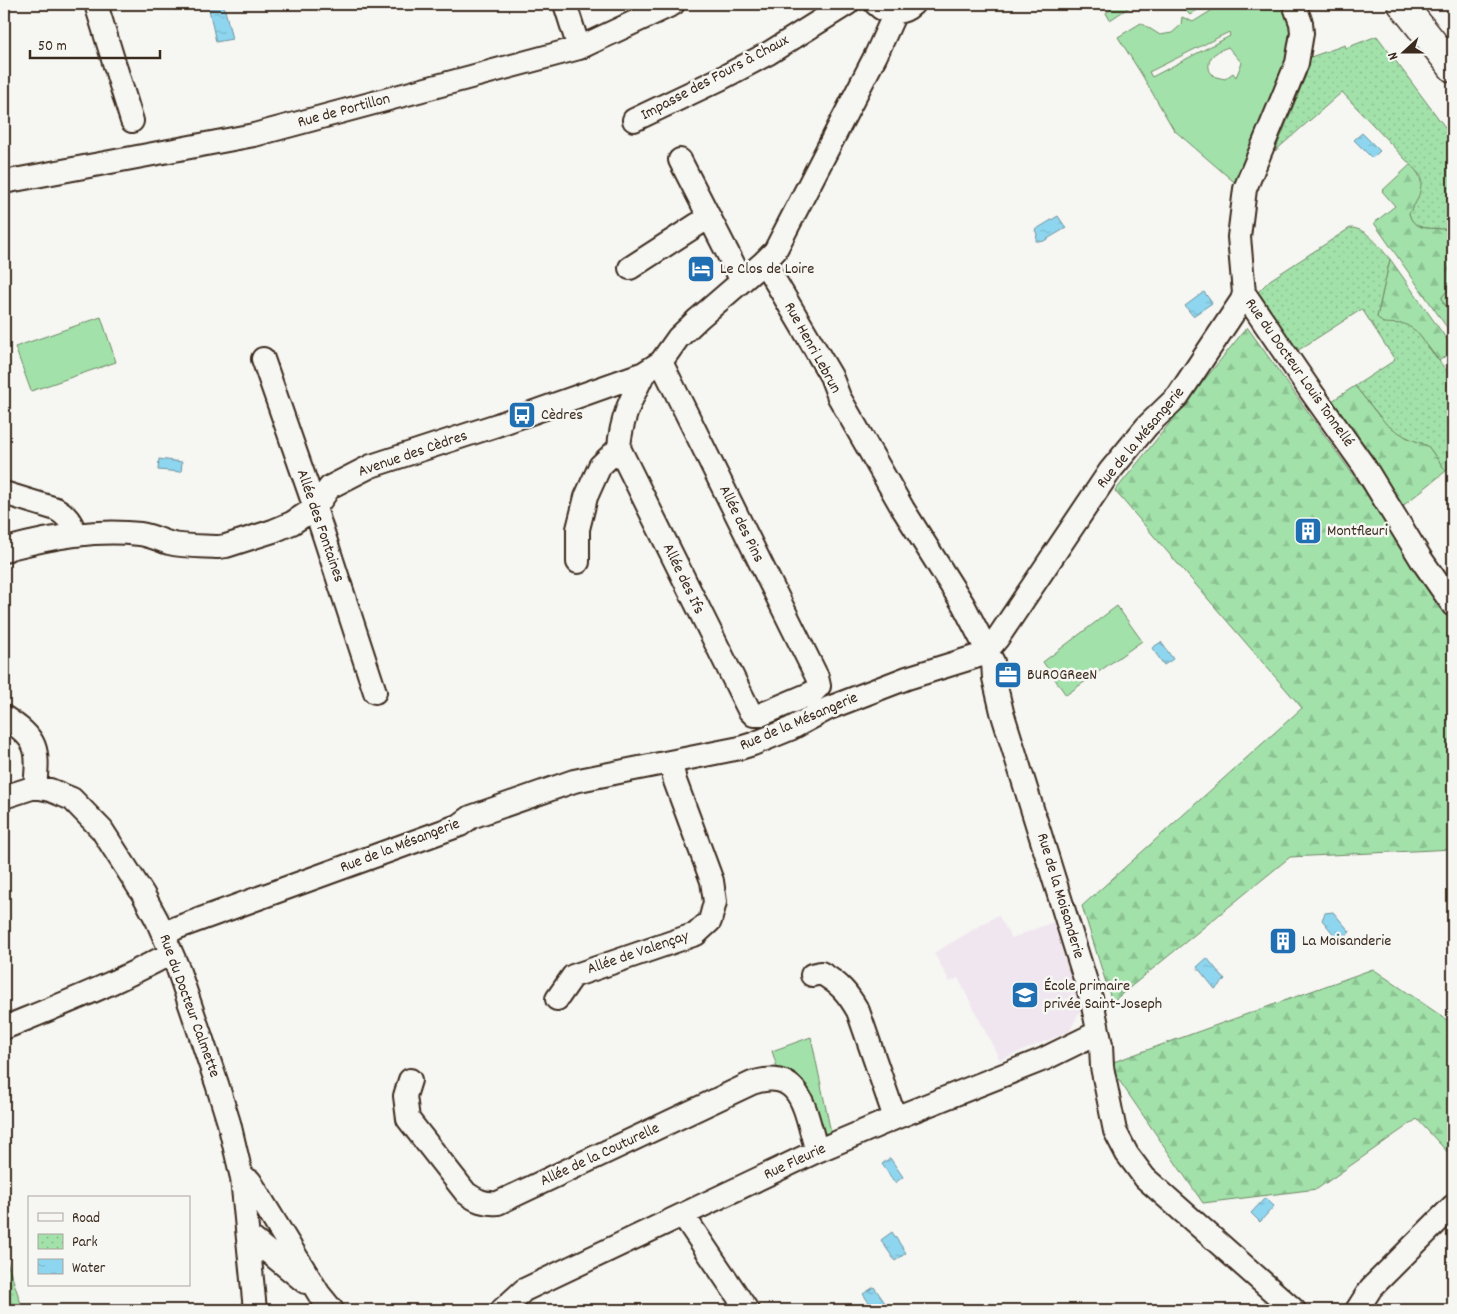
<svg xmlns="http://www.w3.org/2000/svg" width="1457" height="1314" viewBox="0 0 1457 1314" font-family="Dekko,sans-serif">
  <defs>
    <pattern id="forest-firs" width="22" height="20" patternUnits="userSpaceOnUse" patternTransform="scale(1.25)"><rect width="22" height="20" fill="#a2e2aa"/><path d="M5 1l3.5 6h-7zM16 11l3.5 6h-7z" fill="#8cc292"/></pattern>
    <pattern id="park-dots" width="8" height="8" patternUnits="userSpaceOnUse" patternTransform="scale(1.25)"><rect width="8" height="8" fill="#a2e2aa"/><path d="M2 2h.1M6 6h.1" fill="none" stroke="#8cc292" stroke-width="1.8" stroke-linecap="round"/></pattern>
    <pattern id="water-ripples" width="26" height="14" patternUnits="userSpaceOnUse" patternTransform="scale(1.25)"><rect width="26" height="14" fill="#8ed6f0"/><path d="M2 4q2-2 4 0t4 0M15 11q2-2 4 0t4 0" fill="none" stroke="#7bb8cd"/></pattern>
  </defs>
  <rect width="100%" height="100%" fill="#f6f6f2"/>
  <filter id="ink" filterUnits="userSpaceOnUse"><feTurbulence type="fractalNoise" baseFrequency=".02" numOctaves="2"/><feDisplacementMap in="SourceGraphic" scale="10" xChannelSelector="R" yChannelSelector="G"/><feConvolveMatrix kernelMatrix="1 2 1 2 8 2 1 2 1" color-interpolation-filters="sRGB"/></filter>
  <g filter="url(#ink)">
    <path fill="#f0e6f0" d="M998,915L1012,938L1061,919L1088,1009L1078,1014L1070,1031L1000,1060L958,978L950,982L934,953Z"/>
    <path fill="#a2e2aa" stroke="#6e8664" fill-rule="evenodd" d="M1108,4H1134L1110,20L1106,13L1111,9Z
      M1179,4H1206L1190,15Z
      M1222,4H1291L1301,66L1240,187L1174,130L1142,75L1118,37L1141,23L1160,35L1172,33L1181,25L1182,17L1193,22ZM1229,32L1230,36L1152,77L1149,72ZM1228,47L1242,63L1236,77L1233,73L1225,79C1222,78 1219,78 1216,77C1206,73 1207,58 1216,53C1219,50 1224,49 1228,47Z
      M101,317L116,362L31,391L15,347Z
      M1117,606L1142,641L1066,695L1043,662Z
      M811,1037L831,1133C826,1134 824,1134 821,1130C809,1092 816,1090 778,1070L772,1051Z"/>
    <path fill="url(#forest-firs)" stroke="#6e8664" d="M1411,164C1428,184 1423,193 1409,213C1414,235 1438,225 1453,231V284L1442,297L1443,303L1453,314V336L1374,223L1395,206L1382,191Z
      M1390,259L1453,348V350L1439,361L1416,331L1383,323L1377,317Z
      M1247,327L1453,614V849L1290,857L1112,1002L1082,906L1302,708L1115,491Z
      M1355,386L1379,416L1406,437L1428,446L1446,471L1400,508L1364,446L1332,401Z
      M1373,969L1453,1024V1158L1417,1119L1317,1189L1203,1203L1108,1064Z"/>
    <path fill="url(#park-dots)" stroke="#6e8664" d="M1377,36L1453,138V231C1438,225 1414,235 1409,213C1418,201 1422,191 1421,176L1342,92L1275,151L1306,75L1308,58L1345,45L1346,48Z
      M1350,228C1368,228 1379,247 1390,259L1377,317L1383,323L1405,324L1416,331L1453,379V466L1446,471L1428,446L1406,437L1387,425L1355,386L1395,360L1362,309L1297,351L1256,294L1270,280Z
      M1453,284V314L1443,302L1442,297Z
      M4,1252L22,1307L14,1310H4Z"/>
    <path fill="url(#water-ripples)" stroke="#6d919c" d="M224,6L232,39L216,42L209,9Z
      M1362,133L1380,151L1372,158L1354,140Z
      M1058,216L1066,228L1042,242L1041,241H1036L1037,234L1035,230Z
      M1204,292L1212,303L1193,316L1185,306Z
      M159,459L182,462L181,472L158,470Z
      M1161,642L1173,659L1164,665L1152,648Z
      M1333,912L1350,932L1339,941L1322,920L1325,913Z
      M1207,958L1225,980L1215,989L1197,967Z
      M890,1158L903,1177L895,1183L882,1164Z
      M1265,1198L1274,1206L1260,1222L1251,1213Z
      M892,1232L906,1253L895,1261L881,1240Z
      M874,1287L890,1310H874L863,1294Z"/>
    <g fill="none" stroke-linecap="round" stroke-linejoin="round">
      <g stroke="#3b2a1e" stroke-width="26">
        <path id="minor" d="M96,4L132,121
          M565,4L579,48
          M876,4C887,15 902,15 913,4
          M1294,4L1301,23L1302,33L1297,63L1245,189L1239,237L1244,293L1310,390L1364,466L1421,559L1453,605
          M634,120L720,79L769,53L847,4
          M680,160L742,281
          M4,182L254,135L579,48L673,4
          M764,262L831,376L839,397L903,509L963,604L977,631L993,662L994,678L1002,712L1092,1001L1101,1045L1102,1067L1115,1131L1127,1154L1145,1178L1294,1310
          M630,268L709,217
          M263,359L315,508L375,692
          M644,373C631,399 621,419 619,448L749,710L754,715H760L812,693L819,686L817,677L661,362
          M4,493L56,509C67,515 71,522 76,534
          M4,551L10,548C53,537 95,529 140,534C150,535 159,540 169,543C185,547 203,546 219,547L226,546L273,531L292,523L315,508L330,487L371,466L497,425L644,373L661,362L678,338L698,319L764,262L775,251L876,55L895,13
          M578,562V529L586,497L600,466L619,448
          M4,717C38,739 39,748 35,787
          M4,797L35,787L50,790L72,799L102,830L143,894L157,920L177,966L217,1084L229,1123L242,1178L255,1310
          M164,935L176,928L460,825L471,817L574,781L740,748L753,744L790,729L829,708L907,678L978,656L987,651L997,639L1110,471L1147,426L1178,396L1242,300L1244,293
          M812,975L821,973C840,984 847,992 858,1011L895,1118
          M557,999L573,976L696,934L710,921L715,902L712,881L675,781L671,762
          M4,1028C60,1005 117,983 171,953
          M410,1080L405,1096L408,1119L466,1193C477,1201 484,1204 498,1203L752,1083C804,1066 805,1115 817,1151
          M242,1178L250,1181L319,1294L332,1310
          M683,1215L747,1310
          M249,1236L305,1282
          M502,1310L524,1290L817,1151L895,1118L1044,1059L1097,1033
          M1357,1310L1371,1288L1453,1206"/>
      </g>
      <g stroke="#3b2a1e" stroke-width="31">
        <path id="major" d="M1402,4L1453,68"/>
      </g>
      <use href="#minor" stroke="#f6f6f2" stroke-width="22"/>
      <use href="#major" stroke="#f6f6f2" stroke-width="28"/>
    </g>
  </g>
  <defs>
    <g id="hotel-square" transform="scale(1.4375)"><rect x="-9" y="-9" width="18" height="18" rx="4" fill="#1f6fb2" stroke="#f6f6f2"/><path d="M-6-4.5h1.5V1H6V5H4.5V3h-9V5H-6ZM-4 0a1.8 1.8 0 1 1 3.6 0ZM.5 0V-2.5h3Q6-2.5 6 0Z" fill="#fff"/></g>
    <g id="bus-square" transform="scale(1.4375)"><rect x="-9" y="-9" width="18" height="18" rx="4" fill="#1f6fb2" stroke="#f6f6f2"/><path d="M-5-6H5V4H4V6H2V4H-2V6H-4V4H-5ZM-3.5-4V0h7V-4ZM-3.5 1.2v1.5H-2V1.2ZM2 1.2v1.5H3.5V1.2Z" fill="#fff"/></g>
    <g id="building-square" transform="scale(1.4375)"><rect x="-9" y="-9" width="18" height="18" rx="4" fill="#1f6fb2" stroke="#f6f6f2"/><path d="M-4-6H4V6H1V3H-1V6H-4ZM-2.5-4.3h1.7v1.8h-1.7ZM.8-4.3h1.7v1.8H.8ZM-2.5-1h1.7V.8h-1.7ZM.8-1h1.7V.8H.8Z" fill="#fff"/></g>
    <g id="office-square" transform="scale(1.4375)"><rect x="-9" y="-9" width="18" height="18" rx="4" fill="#1f6fb2" stroke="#f6f6f2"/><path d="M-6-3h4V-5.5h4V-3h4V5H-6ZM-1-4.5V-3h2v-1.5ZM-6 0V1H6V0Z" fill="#fff"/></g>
    <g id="school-square" transform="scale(1.4375)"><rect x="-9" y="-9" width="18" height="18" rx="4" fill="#1f6fb2" stroke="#f6f6f2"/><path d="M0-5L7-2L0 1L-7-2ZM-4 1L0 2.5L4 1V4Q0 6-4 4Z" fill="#fff"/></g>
  </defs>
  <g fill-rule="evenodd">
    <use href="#hotel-square" x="701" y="269"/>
    <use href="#bus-square" x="522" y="415"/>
    <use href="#building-square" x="1308" y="531"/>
    <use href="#office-square" x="1008" y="675"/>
    <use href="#building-square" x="1283" y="941"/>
    <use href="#school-square" x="1025" y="995"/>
  </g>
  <g text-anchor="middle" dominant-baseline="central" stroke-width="5" stroke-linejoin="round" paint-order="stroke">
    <g font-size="16" fill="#3b2a1e" stroke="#f6f6f2">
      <text transform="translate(715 78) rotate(-28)">Impasse des Fours à Chaux</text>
      <text transform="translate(344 111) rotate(-15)">Rue de Portillon</text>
      <text transform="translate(812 348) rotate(61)">Rue Henri Lebrun</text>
      <text transform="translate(1299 373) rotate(55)">Rue du Docteur Louis Tonnellé</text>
      <text transform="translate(1141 438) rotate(-50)">Rue de la Mésangerie</text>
      <text transform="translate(413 454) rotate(-19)">Avenue des Cèdres</text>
      <text transform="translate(741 524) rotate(64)">Allée des Pins</text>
      <text transform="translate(320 526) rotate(71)">Allée des Fontaines</text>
      <text transform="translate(683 579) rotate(64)">Allée des Ifs</text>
      <text transform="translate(799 722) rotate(-23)">Rue de la Mésangerie</text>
      <text transform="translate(400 846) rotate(-21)">Rue de la Mésangerie</text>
      <text transform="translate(1060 896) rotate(73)">Rue de la Moisanderie</text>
      <text transform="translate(638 953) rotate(-19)">Allée de Valençay</text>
      <text transform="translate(189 1006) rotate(70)">Rue du Docteur Calmette</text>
      <text transform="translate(600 1155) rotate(-25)">Allée de la Couturelle</text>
      <text transform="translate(795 1162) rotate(-25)">Rue Fleurie</text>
    </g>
    <g font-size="16" fill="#3b2a1e" stroke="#f6f6f2" text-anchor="start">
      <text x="720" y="269">Le Clos de Loire</text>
      <text x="541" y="415">Cèdres</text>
      <text x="1327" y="531">Montfleuri</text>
      <text x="1027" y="675">BUROGReeN</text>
      <text x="1302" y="941">La Moisanderie</text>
      <text x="1044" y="986">École primaire<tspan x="1044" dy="18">privée Saint-Joseph</tspan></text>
    </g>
  </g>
  <rect width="1457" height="1314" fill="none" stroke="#f6f6f2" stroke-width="20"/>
  <rect x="10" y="10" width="1437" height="1294" fill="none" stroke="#3b2a1e" stroke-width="2" filter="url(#ink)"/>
  <rect x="28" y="1196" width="162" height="90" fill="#f6f6f2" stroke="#aba49d"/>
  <rect x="38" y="1213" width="25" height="8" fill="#f6f6f2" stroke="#aba49d"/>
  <text x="72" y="1222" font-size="15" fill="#3b2a1e">Road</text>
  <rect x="38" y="1234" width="25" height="15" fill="url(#park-dots)" stroke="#aba49d"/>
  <text x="72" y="1246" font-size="15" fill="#3b2a1e">Park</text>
  <rect x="38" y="1259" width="25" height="15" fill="url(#water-ripples)" stroke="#aba49d"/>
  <text x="72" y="1272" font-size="15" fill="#3b2a1e">Water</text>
  <g transform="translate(1404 52) rotate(249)" stroke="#f6f6f2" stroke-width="4" paint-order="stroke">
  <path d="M0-4L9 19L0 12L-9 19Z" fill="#3b2a1e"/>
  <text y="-8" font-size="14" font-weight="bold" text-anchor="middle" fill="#3b2a1e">N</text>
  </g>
  <path d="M30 50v8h130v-8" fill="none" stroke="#3b2a1e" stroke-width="2.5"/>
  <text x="38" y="50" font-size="15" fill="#3b2a1e" stroke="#f6f6f2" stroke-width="4" paint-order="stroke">50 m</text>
</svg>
